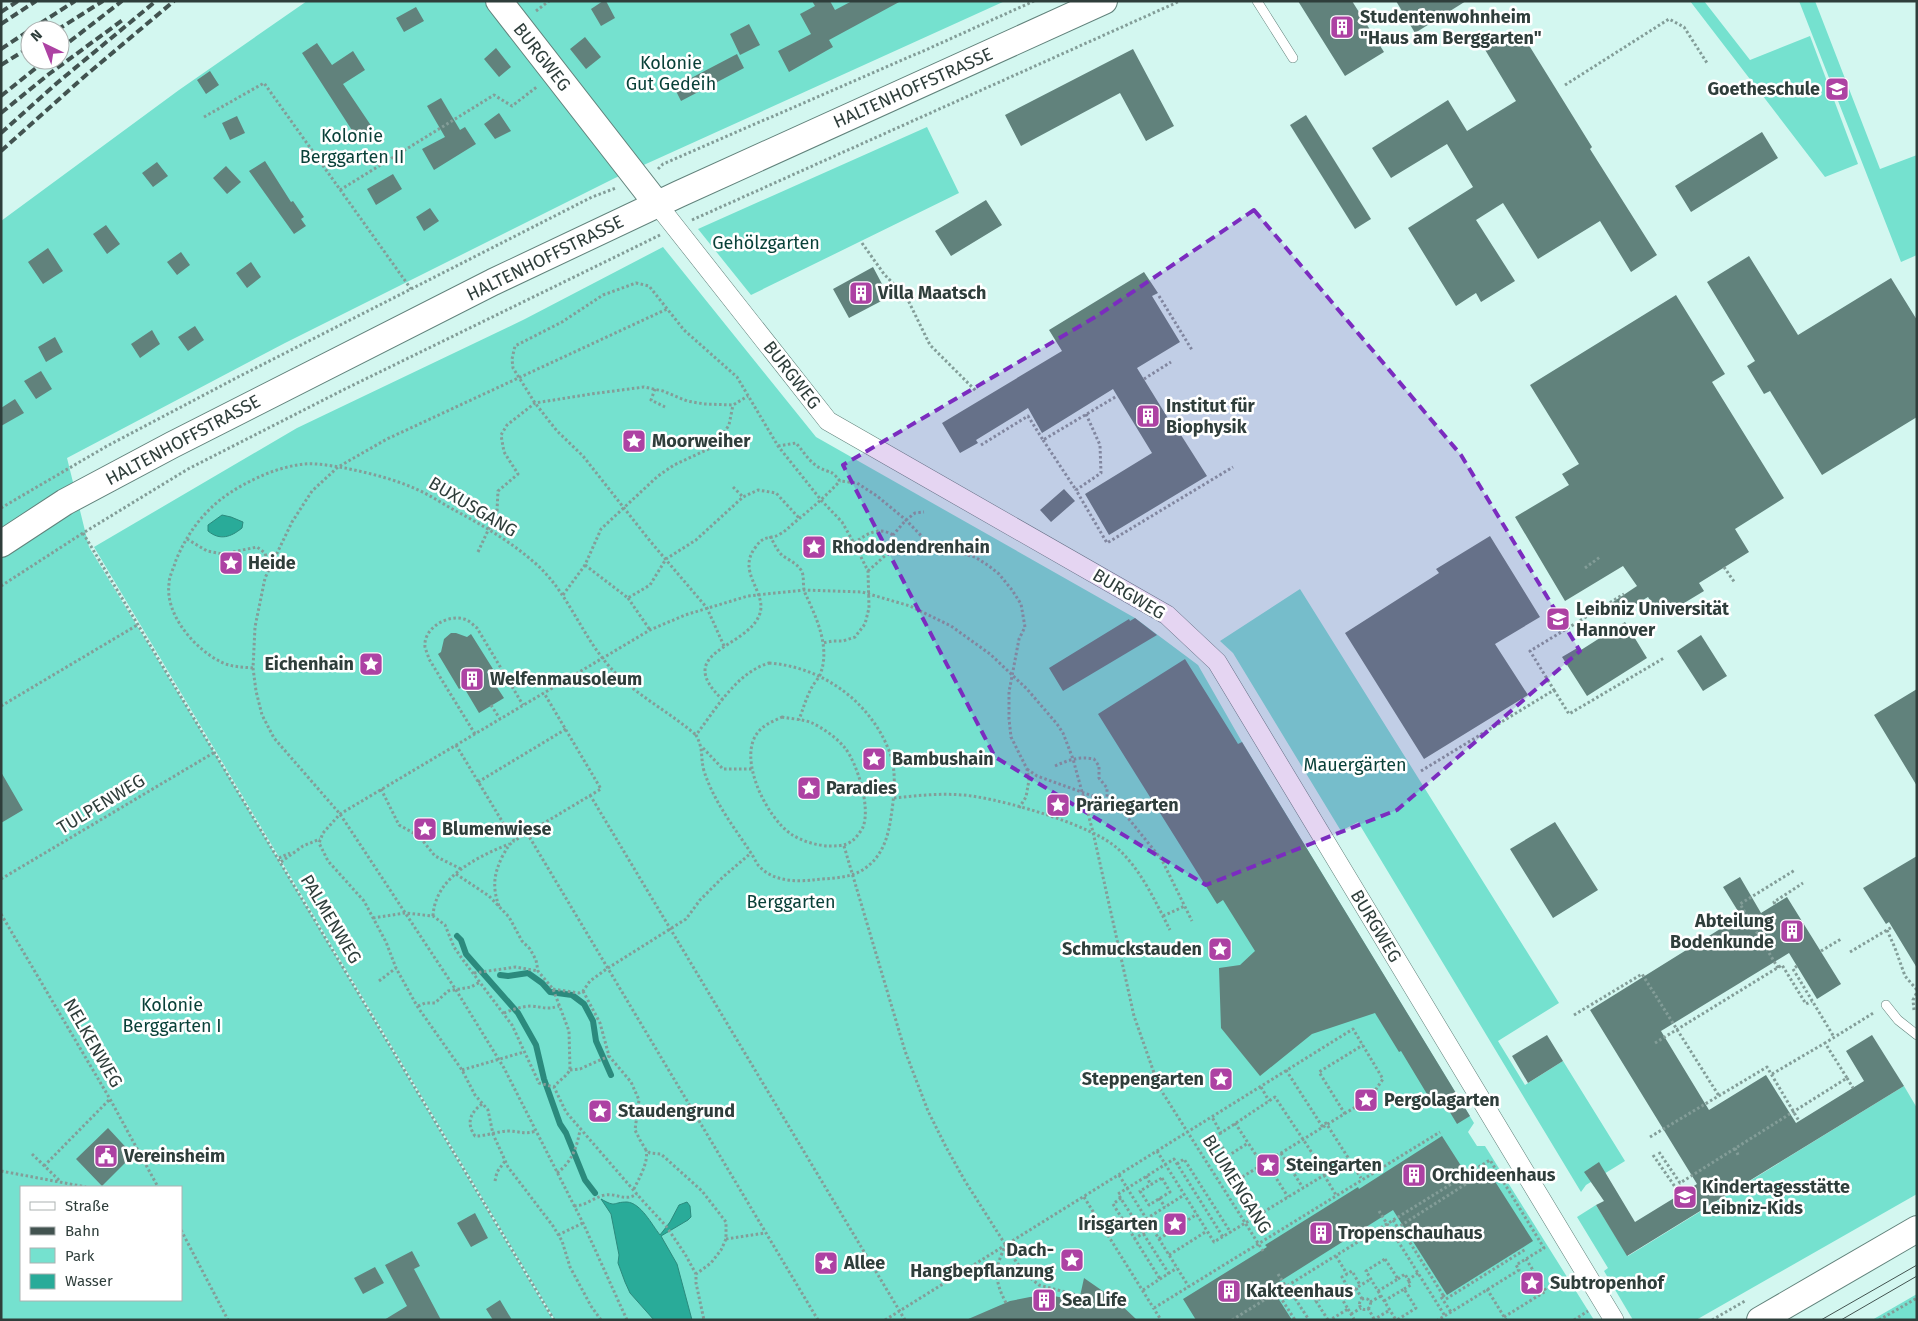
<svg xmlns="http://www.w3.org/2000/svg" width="1918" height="1321" viewBox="0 0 1918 1321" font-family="'Fira Sans',sans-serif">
  <rect width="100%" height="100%" fill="#d3f7f0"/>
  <path fill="#75e1cf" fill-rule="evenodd" d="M307,1H1005L615,178L285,343L67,458L89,547L214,752L553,1320H1V221L179,90ZM21,1187H181V1300H21Z
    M1690,1H1704L1750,60L1810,36L1858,164L1825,177Z
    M1799,1H1815L1880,169L1917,155V255L1901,262Z
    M927,127L959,193L751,295L698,229Z
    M663,247L816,437L1135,618L1198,665L1242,742L1474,1123L1468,1132L1477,1146H1485L1594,1320H555L94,547L297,428L525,319Z
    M1300,589L1559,1003L1498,1041L1525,1085L1563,1061L1625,1161L1586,1185L1581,1192L1358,822L1341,831L1233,653L1220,641Z
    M1904,1086L1917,1108V1194L1696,1320H1633L1604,1271L1608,1268L1577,1217L1596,1205L1628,1256Z
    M1917,1294V1320H1872Z"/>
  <path fill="#29ab99" stroke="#2b8a7d" d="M222,515L231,517L243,522L242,528C231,537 220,541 208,531V525Z
    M601,1199C617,1208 612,1202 627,1202C641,1203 652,1225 660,1235L670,1222L679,1205L687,1202L690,1206L691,1217L688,1220L661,1236L677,1264L692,1320H654L630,1293L625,1282L618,1263L619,1255L611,1214Z"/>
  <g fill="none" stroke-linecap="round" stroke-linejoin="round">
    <path stroke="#2b8a7d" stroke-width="6" d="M457,936L461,940L466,954L518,1013L536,1045L544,1079L560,1124L566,1133L585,1180L595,1193
      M500,975L508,976L528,973L542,983L550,992L572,995L584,1004L593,1021L596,1041L611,1075"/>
  </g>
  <path fill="#61827c" d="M603,1H606L615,18L601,26L591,9Z
    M812,1H830L835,10L852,1H901L829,40L833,47L789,72L778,51L811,34L800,14L815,6Z
    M1298,1H1352L1384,52L1345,76Z
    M1396,1H1466L1415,33Z
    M416,7L424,21L404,32L396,18Z
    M749,24L760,45L740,55L730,34Z
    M1522,34L1592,147L1590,149L1657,255L1631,272L1600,221L1538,259L1503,203L1476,220L1515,281L1481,302L1476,293L1456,306L1408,228L1473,187L1447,144L1391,178L1372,148L1448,100L1467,131L1516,101L1484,48L1499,39L1503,46Z
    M585,37L601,57L586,69L570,49Z
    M317,43L332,65L353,51L365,70L343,84L372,127L357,138L302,53Z
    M496,48L511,67L499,77L484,59Z
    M1133,49L1174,126L1146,141L1120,93L1021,146L1005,115Z
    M737,54L744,68L681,101L674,87Z
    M210,71L219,85L206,94L197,80Z
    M441,98L460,130L465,127L476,144L434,170L422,149L445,137L427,106Z
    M499,113L511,131L495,139L484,124Z
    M1306,115L1371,219L1355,229L1290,125Z
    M237,116L245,133L230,140L222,123Z
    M1762,132L1778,158L1691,212L1675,186Z
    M265,161L291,202L293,201L304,217L301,219L306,226L294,234L249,171Z
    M157,162L168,176L153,187L142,173Z
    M226,166L241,182L227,194L213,178Z
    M393,174L402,189L376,205L367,189Z
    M986,200L1002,225L951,256L935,231Z
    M430,208L439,221L424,231L416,217Z
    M106,225L120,244L107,254L93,234Z
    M48,248L63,271L43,284L28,262Z
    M181,252L190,265L177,275L167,262Z
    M1749,256L1798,335L1891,278L1917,320V417L1822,475L1770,391L1764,394L1747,366L1755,361L1707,282Z
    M251,262L261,277L247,288L236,273Z
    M873,267L889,297L849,318L833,289Z
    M1144,272L1158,293L1152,296L1180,342L1137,368L1179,436L1181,435L1207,476L1109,535L1085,494L1152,453L1113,389L1042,433L1028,408L976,440L978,443L960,453L942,423L1062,351L1049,330Z
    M1676,295L1725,374L1712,382L1784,498L1735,529L1749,552L1699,583L1704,591L1661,617L1648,597L1614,617L1607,606L1637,586L1623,566L1565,601L1515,517L1569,485L1562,474L1579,464L1530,385Z
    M195,326L204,340L188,351L178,337Z
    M152,330L160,344L140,358L131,344Z
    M55,337L63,352L46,362L38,347Z
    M41,371L52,389L36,399L24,381Z
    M15,399L24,413L1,426V408Z
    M1064,489L1075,501L1051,522L1040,510Z
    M1490,536L1540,617L1495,644L1528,695L1424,759L1345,633L1439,573L1436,569Z
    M1135,618L1157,635L1063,691L1049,668L1129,619L1130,621Z
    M1625,622L1647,658L1587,696L1562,657L1579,647L1581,650Z
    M451,633H456L467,637L471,634L493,669L487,672L504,698L479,713L463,686L459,689L438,654L441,652L444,639Z
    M1701,635L1727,676L1703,691L1677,651Z
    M1185,659L1238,744L1242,742L1470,1116L1457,1124L1439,1094L1430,1099L1401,1051L1399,1052L1375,1013L1312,1034L1260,1076L1221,1028L1219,968L1240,965L1255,951L1223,900L1217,904L1098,714Z
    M1917,689V786L1874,715Z
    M1,772L23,810L1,823Z
    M1555,822L1598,890L1553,918L1510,849Z
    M1917,856V968L1889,922L1886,924L1863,888Z
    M1740,877L1761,913L1787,897L1841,984L1817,999L1789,953L1661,1031L1709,1110L1766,1075L1796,1123L1864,1081L1846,1051L1872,1035L1904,1086L1627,1256L1596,1205L1604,1201L1584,1172L1599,1162L1635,1222L1697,1184L1590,1010L1741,916L1723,887Z
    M1547,1035L1563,1061L1528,1083L1512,1056Z
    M108,1128L133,1155L102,1186L76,1159Z
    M1442,1136L1472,1183L1489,1172L1533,1241L1447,1295L1393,1210L1271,1287L1292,1320H1196L1183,1299L1267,1247L1265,1245L1358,1187L1359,1189Z
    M475,1213L488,1238L471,1247L457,1223Z
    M412,1251L420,1266L414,1269L441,1320H384L407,1306L385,1265Z
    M375,1267L384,1283L363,1294L354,1278Z
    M1084,1278L1117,1301L1137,1320H966L1010,1301L1030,1297L1049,1295L1079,1301Z
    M500,1300L512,1320H493L486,1309Z"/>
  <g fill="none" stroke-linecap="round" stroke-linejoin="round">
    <g stroke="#61827b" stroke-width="10">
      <path id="lane" d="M1257,1L1293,58
        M1886,1005L1898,1020L1917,1035"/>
    </g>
    <g stroke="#61827b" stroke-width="20">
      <path id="street" d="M657,204L828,421L1167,615L1217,662L1614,1320"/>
    </g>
    <g stroke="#61827b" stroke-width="28">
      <path id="secondary" d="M499,1L657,204
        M1,544L65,502L172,445L493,282L679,194L1104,1
        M1760,1320L1917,1229"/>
    </g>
    <path stroke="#839d98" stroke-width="3" stroke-dasharray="2.5 2.5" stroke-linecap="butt" d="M536,11L549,1
      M1565,85L1669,19L1684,27L1707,63
      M204,117L264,83L411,289
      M658,169L663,164L930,48L1034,1
      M340,190L494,95L512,106L538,86
      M692,220L1180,1
      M862,243L884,274L907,298L930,345L977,392
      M1159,296L1192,350
      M1144,379L1171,362
      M655,389L651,400L665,407
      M1086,414L1100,445L1101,473L1076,490L1107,543L1233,467
      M1043,440L1076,490
      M981,445L1028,416L1043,440L1117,396
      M778,446L796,443C803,451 810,463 820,468C832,474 830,469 840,481L857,483L877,496L906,520L931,546L975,557L989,566L999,574L1012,590L1021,604L1025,627L1019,639L1009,692V719L1011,737L1027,769L1029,780L1026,797L1019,808
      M733,487L743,497
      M1,508L107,446L240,376L592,197L616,188
      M83,533L554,1320
      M770,536C774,543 777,551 783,556C789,560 796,563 801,570C805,576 802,586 805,593C816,617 831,647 820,675C818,679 814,683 812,687C806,698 803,709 799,720
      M187,539L207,551L223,554L257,547L265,553L269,567
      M854,543C867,534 878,526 893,535
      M478,552L497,511L498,491L518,474L504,452L501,435L507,425L535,403L591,394L644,387L663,391L687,401L704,404L733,405L748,396
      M585,565L628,598L650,585L666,559L696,540L743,497L758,490L776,493L799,518
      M1724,567L1735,583
      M1585,568L1600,557
      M868,571L887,554L893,535L906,520L915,513L924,512
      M1,586L83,533L188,469L345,389L660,235
      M563,595L585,565L601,529L658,476L674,465L715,446L729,425L733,405
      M628,598L650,630
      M724,646L707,608L650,541L583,456L557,431L535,403L513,368L512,359L515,346L562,322L603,295L636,283L649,286L684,330L737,377L778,446L821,500L842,522L854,543L868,571L869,608L865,624L855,637L843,641H833L822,643
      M769,663C823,667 871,702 890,753C897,773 894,797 891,817C888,838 882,857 864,869C850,879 828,878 812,880C795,882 772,881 759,866C756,863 754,857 751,853C734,827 714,802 704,771C700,756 704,750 696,735C716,709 736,673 769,663Z
      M253,668C242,667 231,667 221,662C195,649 165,615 169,584C169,576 174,568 176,560C190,527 211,502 243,485C261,475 283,466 305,464C318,463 332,466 345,468C369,473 394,479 416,489C430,495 443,504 456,511C484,526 511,542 535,563C566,590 579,629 604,660C629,692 666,709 696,735
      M1554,690L1569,714L1664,658
      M723,700C672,652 744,649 759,616C769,593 736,573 755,548C765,533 769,541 780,534C786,531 790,526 795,522C811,509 826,496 840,481
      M491,705L500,719
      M1,706L139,624
      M782,717C791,719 803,719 812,723C823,728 837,738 845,748C857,763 871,807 863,827C862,830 859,833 857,836C850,845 842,846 830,846C818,846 801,841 791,834C766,817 736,756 759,731C765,724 774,721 782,717Z
      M475,734L429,659C428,655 426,651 425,647C423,628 448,614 464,619C469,620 473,625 477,628L523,705
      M456,745L514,841L601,789L544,693
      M703,748L723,769H752
      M1055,766C1068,760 1080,756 1094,759L1099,766V778L1107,788V801
      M1027,769L1037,776L1115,804L1120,808L1162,860L1192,921
      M1421,771L1554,690L1530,651L1624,594
      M478,782L566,729
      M381,789L399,825L419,836L435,856L461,869
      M590,795L905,1320
      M894,798C921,795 951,792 978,797C1013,803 1091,825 1117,848C1141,869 1156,903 1170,930
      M527,833L818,1320
      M844,846L905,1051L928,1111L946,1147L965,1181L1017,1263L1029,1277L1039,1285L1080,1296
      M279,858L290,853
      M281,862L303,846L320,839
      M456,874L489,896L509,917L522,941L530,949L536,960L538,971L553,989L569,1031L570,1070C565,1078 559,1080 554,1087
      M1,879L215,752
      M1775,904L1774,902L1803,883
      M499,906C492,887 494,874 502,857C506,850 508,845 514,841
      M1,914L110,1099L158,1187
      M433,916C435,877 477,857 509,844
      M1163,916L1185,906
      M373,918L405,913L433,916L445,925L454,947L463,960L512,1025L539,1083L554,1087L566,1112L642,1200L666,1226L685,1254L696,1274V1283L704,1320
      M1887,930L1895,948L1905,976L1917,990
      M1821,951L1841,939
      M1850,952L1892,927
      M1797,966L1793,969L1834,1037
      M1778,968L1740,904L1795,870
      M474,973L516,967L538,971
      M379,981L396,968
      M553,989L579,993L583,991L590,981L608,968L686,919L700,900L723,877L751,853
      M583,991L600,1023L609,1056L631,1082L639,1100L635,1130L640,1140L646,1150L650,1153L661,1154L702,1191L726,1222V1239L721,1250L711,1263L696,1274
      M418,1006L425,1003H435L448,991L471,987L480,982
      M1914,1010L1913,1000L1917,992
      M504,1013C511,1010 523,1006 531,1006C543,1007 547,1010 559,1006
      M1574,1015L1642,974L1719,1096
      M1655,1043L1782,965L1806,1004L1812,1001
      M462,1070L524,1052
      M570,1070L580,1069L609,1056
      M1286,1070L1322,1126L1326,1123L1361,1178
      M1772,1074L1825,1043
      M1847,1078L1853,1088
      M1261,1087L1269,1101
      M482,1104C470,1113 466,1123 475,1136C486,1136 499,1131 508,1131C519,1131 525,1135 536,1131
      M1345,1114L1319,1072L1363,1045
      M1235,1123L1262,1164
      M1221,1133L1215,1136L1228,1156L1248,1143
      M1650,1137L1767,1067L1799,1121
      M1735,1148L1739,1157
      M1157,1151L1214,1242L1326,1174L1275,1097L1221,1133L1212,1117
      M1659,1152L1680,1183L1847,1078L1825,1043L1875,1012
      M1281,1153L1303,1188
      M32,1154L61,1182
      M1653,1155L1680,1194
      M1266,1162L1288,1197
      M1177,1164L1184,1159L1231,1233
      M44,1166L110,1099
      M1,1171L86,1187
      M557,1173C572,1162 577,1147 580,1130
      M1119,1175L1189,1287
      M1324,1175L1336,1195
      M1146,1176L1151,1185
      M1162,1178L1170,1192L1149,1205L1140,1191Z
      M495,1181L497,1172L505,1161
      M634,1189C639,1178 649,1162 646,1150
      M1084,1197L1161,1320
      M1121,1198L1113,1204L1160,1279
      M1159,1198L1165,1207
      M574,1206C586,1206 594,1197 605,1195C618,1193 624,1202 637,1194
      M1379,1211L1445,1316
      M1146,1219L1184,1195
      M1393,1220L1400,1231L1402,1230L1443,1295L1441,1297L1451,1312
      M181,1230L228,1320
      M1402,1230L1400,1226L1480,1175
      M558,1235L583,1223
      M726,1239L765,1233
      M1134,1239L1152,1228
      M1159,1239L1197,1214
      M1169,1255L1207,1231
      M1336,1256L1347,1274
      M1385,1259L1398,1279L1378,1291L1366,1271Z
      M1169,1274L1118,1194L1174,1159L1223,1237
      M1278,1274L1286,1287
      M1398,1279L1405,1274L1408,1280L1418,1273
      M1287,1286L1309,1320
      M1356,1288L1362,1299
      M1404,1289L1411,1285L1408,1280
      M1487,1289L1506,1320
      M1143,1290L1177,1268
      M1350,1291L1342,1277L1352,1271L1360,1285
      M1378,1291L1396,1320
      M1277,1292L1295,1320
      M1443,1295L1446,1299L1526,1249
      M1341,1297L1371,1279
      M1359.5 1304a5.5 5.5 0 1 1 11 0a5.5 5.5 0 1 1-11 0Z
      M1384,1301L1404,1289L1416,1308L1397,1320
      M1370,1302L1381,1296
      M1006,1303C994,1280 994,1268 1006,1245
      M1154,1308L1440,1132
      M1368,1308L1374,1319
      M1348,1309L1354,1319
      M1351,1314L1361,1308
      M1504,1317L1546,1291L1526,1259
      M601,1320L591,1306L570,1267L562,1241L553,1226L508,1167L493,1134L488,1110L475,1095L462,1070L417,1006L396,968L386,942L364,901L328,861L319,843L323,833L340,814L650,630L685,615L748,596L804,590L862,592L910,606L951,626L990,654L1027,689L1057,724L1063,733L1073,759L1093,832L1134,1016L1159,1087L1263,1251
      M627,1320L583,1223L504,1068L456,990L340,814L274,738L262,715L256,691L253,668L255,627L265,578L292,522L312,491L338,467L387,439L667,309
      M885,1320L1353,1029L1383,1079L1370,1098L1239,1179L1261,1214
      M1232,1320L1490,1160L1544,1248L1516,1265L1519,1270L1438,1320
      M1328,1320L1316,1301L1336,1289L1348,1309L1330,1320
      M1373,1320L1390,1310
      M1574,1320L1588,1311
      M1712,1320L1745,1301
      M1879,1320L1917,1298"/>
    <use href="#lane" stroke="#fff" stroke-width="9"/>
    <use href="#street" stroke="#fff" stroke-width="19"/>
    <use href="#secondary" stroke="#fff" stroke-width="26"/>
    <path stroke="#425350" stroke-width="1" d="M1821,1320L1917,1265
      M1841,1320L1917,1276"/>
    <path stroke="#425350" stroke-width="4" stroke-dasharray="8 4" stroke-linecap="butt" d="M1,12L18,1
      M1,24L36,1
      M30,30L75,1
      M57,30L103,1
      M1,49L30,30
      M60,49L122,1
      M1,65L30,47
      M1,96L46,60
      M1,113L49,74L124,19
      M1,133L57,83L156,1
      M1,151L85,76L174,1"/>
  </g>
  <path fill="#7b2cbf" fill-opacity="0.2" stroke="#7b2cbf" stroke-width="4" stroke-dasharray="10 6" stroke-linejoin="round" d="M1254,210L1461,455L1580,651L1397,810L1206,885L995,757L843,465L1097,316Z"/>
  <defs>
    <g id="building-square" transform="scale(1.25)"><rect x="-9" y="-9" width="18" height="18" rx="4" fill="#ad42a3" stroke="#fff"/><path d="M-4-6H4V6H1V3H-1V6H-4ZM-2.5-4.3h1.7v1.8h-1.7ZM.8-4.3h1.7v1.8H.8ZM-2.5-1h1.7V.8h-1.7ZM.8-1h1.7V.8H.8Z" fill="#fff"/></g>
    <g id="school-square" transform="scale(1.25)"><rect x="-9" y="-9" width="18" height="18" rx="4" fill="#ad42a3" stroke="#fff"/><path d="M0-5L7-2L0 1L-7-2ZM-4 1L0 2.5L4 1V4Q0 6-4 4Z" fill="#fff"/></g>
    <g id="sight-square" transform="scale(1.25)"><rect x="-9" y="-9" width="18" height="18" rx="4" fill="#ad42a3" stroke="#fff"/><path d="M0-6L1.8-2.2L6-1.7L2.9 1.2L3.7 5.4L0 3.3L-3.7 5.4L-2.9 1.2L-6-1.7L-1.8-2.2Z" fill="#fff"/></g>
    <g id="university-square" transform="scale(1.25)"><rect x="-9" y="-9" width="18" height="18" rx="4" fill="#ad42a3" stroke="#fff"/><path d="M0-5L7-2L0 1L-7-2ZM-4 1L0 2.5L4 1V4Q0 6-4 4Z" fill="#fff"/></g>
    <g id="civic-square" transform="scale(1.25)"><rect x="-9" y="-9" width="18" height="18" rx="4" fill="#ad42a3" stroke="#fff"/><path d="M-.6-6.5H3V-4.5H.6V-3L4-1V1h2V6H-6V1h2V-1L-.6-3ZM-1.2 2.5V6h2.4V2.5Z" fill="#fff"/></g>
  </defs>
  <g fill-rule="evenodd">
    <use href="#building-square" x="1342" y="27"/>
    <use href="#school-square" x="1837" y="89"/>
    <use href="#building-square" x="861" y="293"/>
    <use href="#building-square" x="1148" y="416"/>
    <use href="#sight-square" x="634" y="441"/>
    <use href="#sight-square" x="814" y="547"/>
    <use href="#sight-square" x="231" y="563"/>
    <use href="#university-square" x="1558" y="619"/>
    <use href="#sight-square" x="371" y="664"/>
    <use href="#building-square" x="472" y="679"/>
    <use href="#sight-square" x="874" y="759"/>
    <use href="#sight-square" x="809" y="788"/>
    <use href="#sight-square" x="1058" y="805"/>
    <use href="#sight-square" x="425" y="829"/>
    <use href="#building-square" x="1792" y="931"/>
    <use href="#sight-square" x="1220" y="949"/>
    <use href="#sight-square" x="1221" y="1079"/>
    <use href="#sight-square" x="1366" y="1100"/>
    <use href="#sight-square" x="600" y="1111"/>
    <use href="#civic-square" x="106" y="1156"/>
    <use href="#sight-square" x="1268" y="1165"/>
    <use href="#building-square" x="1414" y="1175"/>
    <use href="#school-square" x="1685" y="1197"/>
    <use href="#sight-square" x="1175" y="1224"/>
    <use href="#building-square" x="1321" y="1233"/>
    <use href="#sight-square" x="1072" y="1260"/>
    <use href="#sight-square" x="826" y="1263"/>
    <use href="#sight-square" x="1532" y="1283"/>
    <use href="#building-square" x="1229" y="1291"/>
    <use href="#building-square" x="1044" y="1300"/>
  </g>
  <g text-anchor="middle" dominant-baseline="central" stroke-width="5" stroke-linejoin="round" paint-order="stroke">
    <g font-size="18" font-weight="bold" fill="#2f3e3b" stroke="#fff" text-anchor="start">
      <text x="1360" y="17">Studentenwohnheim<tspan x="1360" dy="21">"Haus am Berggarten"</tspan></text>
      <text x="1820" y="89" text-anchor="end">Goetheschule</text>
      <text x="878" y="293">Villa Maatsch</text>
      <text x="1166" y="406">Institut für<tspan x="1166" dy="21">Biophysik</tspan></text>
      <text x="652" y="441">Moorweiher</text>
      <text x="832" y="547">Rhododendrenhain</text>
      <text x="248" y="563">Heide</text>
      <text x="1576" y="609">Leibniz Universität<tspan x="1576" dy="21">Hannover</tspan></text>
      <text x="354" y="664" text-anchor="end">Eichenhain</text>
      <text x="490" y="679">Welfenmausoleum</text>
      <text x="892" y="759">Bambushain</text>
      <text x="826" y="788">Paradies</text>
      <text x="1076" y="805">Präriegarten</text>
      <text x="442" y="829">Blumenwiese</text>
      <text x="1774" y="921" text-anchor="end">Abteilung<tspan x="1774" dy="21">Bodenkunde</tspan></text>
      <text x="1202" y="949" text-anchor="end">Schmuckstauden</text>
      <text x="1204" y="1079" text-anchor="end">Steppengarten</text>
      <text x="1384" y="1100">Pergolagarten</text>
      <text x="618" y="1111">Staudengrund</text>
      <text x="124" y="1156">Vereinsheim</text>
      <text x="1286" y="1165">Steingarten</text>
      <text x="1432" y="1175">Orchideenhaus</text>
      <text x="1702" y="1187">Kindertagesstätte<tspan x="1702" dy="21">Leibniz-Kids</tspan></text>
      <text x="1158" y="1224" text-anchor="end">Irisgarten</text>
      <text x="1338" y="1233">Tropenschauhaus</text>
      <text x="1054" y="1250" text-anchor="end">Dach-<tspan x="1054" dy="21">Hangbepflanzung</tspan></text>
      <text x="844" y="1263">Allee</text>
      <text x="1550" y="1283">Subtropenhof</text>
      <text x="1246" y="1291">Kakteenhaus</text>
      <text x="1062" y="1300">Sea Life</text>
    </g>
    <g font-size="18" fill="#2f3e3b" stroke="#fff">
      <text transform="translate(542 57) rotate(52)">BURGWEG</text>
      <text transform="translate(913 88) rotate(-24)">HALTENHOFFSTRASSE</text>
      <text transform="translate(545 258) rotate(-26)">HALTENHOFFSTRASSE</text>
      <text transform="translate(792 375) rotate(52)">BURGWEG</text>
      <text transform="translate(183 440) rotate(-28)">HALTENHOFFSTRASSE</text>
      <text transform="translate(473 507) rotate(31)">BUXUSGANG</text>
      <text transform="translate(1129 594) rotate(31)">BURGWEG</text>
      <text transform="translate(101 804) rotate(-31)">TULPENWEG</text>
      <text transform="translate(331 919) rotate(59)">PALMENWEG</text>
      <text transform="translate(1376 926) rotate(59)">BURGWEG</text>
      <text transform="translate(93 1043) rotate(60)">NELKENWEG</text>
      <text transform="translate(1237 1184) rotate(58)">BLUMENGANG</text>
    </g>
    <g font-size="18" fill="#094139" stroke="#fff">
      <text x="671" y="63">Kolonie<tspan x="671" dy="21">Gut Gedeih</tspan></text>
      <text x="352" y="136">Kolonie<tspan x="352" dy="21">Berggarten II</tspan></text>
      <text x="766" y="243">Gehölzgarten</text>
      <text x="1355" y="765">Mauergärten</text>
      <text x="791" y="902">Berggarten</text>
      <text x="172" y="1005">Kolonie<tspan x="172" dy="21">Berggarten I</tspan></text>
    </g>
  </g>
  <rect width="1918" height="1321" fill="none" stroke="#2f3e3b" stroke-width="5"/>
  <rect x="20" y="1186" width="162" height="115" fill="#ffffff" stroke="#acb2b1"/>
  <rect x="30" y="1202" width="25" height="8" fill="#ffffff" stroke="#acb2b1"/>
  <text x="65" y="1211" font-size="15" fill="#2f3e3b">Straße</text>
  <rect x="30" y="1227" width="25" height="8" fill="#425350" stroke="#acb2b1"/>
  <text x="65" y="1236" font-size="15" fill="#2f3e3b">Bahn</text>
  <rect x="30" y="1248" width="25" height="15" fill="#75e1cf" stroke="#acb2b1"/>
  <text x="65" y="1261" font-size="15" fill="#2f3e3b">Park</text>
  <rect x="30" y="1274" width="25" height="15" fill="#29ab99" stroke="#acb2b1"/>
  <text x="65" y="1286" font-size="15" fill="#2f3e3b">Wasser</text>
  <g transform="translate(45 45) rotate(317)"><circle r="24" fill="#ffffff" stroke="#acb2b1"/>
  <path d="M0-4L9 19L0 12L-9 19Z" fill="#ad42a3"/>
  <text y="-8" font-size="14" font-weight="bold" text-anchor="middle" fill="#2f3e3b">N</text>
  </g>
</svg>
